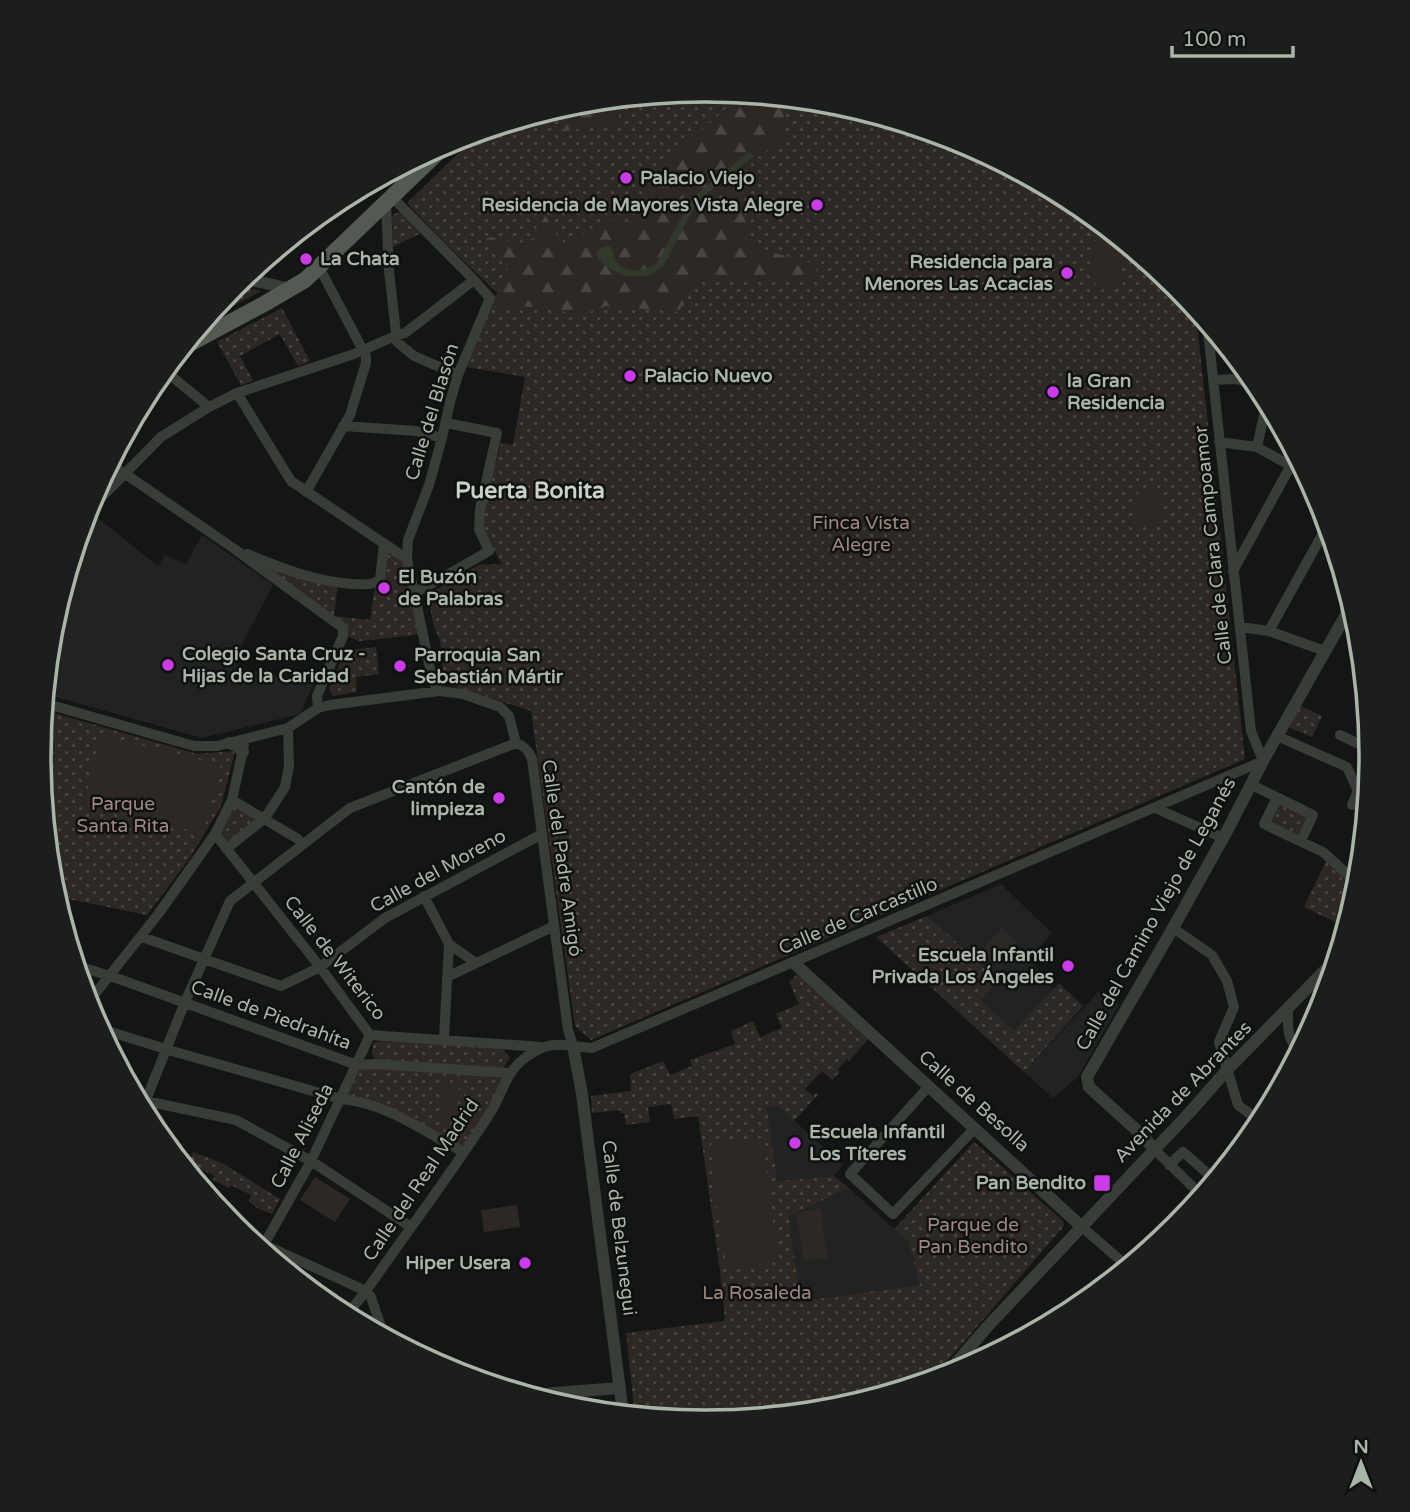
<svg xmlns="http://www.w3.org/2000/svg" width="1410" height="1512" viewBox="0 0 1410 1512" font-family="'Varela Round',sans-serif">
  <defs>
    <pattern id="green-dots" width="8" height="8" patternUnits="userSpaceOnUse" patternTransform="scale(1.75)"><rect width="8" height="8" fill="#2e2825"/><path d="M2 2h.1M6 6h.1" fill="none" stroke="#494542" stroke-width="1.8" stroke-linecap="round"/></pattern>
    <pattern id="forest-firs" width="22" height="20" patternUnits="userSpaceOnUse" patternTransform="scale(1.75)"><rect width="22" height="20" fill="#2e2825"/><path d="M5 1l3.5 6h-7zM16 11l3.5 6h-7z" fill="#494542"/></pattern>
  </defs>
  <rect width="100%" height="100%" fill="#141615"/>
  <path fill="#202321" d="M93,514L158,566L165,555L186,564L202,535L273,585L233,661L245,670L314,682L300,714L202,738L45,694L51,626L82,524Z
    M1001,884L1052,933L1028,960L1054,984L1051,988L1053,990L1014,1031L979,1000L997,980L927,916Z
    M1098,992L1109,996L1119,1005L1078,1077L1053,1098L1024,1072Z
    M767,1106H778L843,1165L834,1176L776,1181Z
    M849,1188L908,1241L920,1285L800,1301L789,1216Z"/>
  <path fill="url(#green-dots)" d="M705,90L835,102L960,140L1076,202L1177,285L1195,307L1245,759L591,1040L575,1026L531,711L447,684L444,682L440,640L434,627L428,597L429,594L479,565L502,564L484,532L483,510L501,443L513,445L525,377L467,367L497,293L444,242L407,203L482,130L575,102Z
    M401,212L421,233L393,247L392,216L394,214Z
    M234,285L261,291L204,321Z
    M282,308L310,361L298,366L280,334L240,356L253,381L241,385L217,342Z
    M386,549L406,562L424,634L360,641L346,636L257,565L261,560L338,583L334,616L370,620L375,587L383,583Z
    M376,647L379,674L356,677L357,692L333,696L329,689L345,651Z
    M1298,705L1322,716L1312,737L1288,727Z
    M43,710L197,754L235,751L221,806L191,856L147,915L54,896L51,886L39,756Z
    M1277,798L1313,815L1301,841L1264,824Z
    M234,806L255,818L257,822L229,841L224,840L219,833Z
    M1328,857L1357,890L1354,901L1346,897L1335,922L1304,907Z
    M927,916L998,980L980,1000L1014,1031L1059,983L1083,1006L1024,1072L876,937Z
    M797,974L870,1037L849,1061L847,1059L838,1069L840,1072L832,1080L822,1071L805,1089L813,1096L816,1093L818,1095L794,1121L778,1106L767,1107L777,1181L834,1176L849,1188L789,1216L800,1301L920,1285L908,1241L894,1229L974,1142L1063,1221L1064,1226L930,1381L835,1410L705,1422L635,1416L626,1333L725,1321L720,1271L698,1116L674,1119L671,1104L648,1107L650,1122L626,1125L624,1113H621L620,1110L592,1113L591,1096L631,1091L630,1074L663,1061L670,1075L692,1066L690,1060L735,1044L731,1031L753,1021L760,1037L782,1028L776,1014L799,1004L789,982Z
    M380,1041L502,1048L510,1058L503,1068L377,1060L372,1055L373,1043Z
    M357,1065L509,1073L463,1152L408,1118L342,1098Z
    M193,1152L222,1163L280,1199L272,1214L257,1208L249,1201L251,1195L231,1185L229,1188L213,1180L214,1175L188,1164Z"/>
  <path fill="url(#forest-firs)" d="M743,93L784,97V139L746,166L743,210L753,247L818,265L812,279L693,280L679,312L606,306L581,315L539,307L494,306L509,264L494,252L486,238C505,234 515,252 536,236L537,218L545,215L553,230L568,247L606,217L623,224C648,217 651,208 642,184Z
    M612,99L623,123L564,131L552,109L575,102Z"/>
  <path fill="#2e2825" d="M1118,238L1123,287L1096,290L1091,241Z
    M1159,491L1164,524L1137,528L1132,495Z
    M101,735L221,765L203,834L84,804Z
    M1002,928L1018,942L997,965L981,951Z
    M442,1082L459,1083L457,1119L439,1118Z
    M763,1138L778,1262L727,1269L714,1187L716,1186L710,1145Z
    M315,1177L350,1199L335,1222L300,1200Z
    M517,1205L520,1227L484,1232L481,1210Z
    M821,1209L827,1258L804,1261L797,1213Z"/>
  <path fill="#31392b" d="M749,152L754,156L705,195L696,204L663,267C639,284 613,277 596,255L597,251C602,247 605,245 611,247C613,250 613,254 615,258C622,276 645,271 657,263L691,200L701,190Z"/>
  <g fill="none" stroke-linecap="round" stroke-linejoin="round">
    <path stroke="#383d38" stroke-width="10" d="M398,168L401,175L407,182
      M392,197L474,280L490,298L458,375L450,402L442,438L429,485L408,540L407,559L433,682L439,691
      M386,203L389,271L397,342L414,356L458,375
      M164,370L209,407
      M1213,380L1237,379L1258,385
      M237,393L291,481L407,559
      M343,426L416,431L442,438
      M1219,442L1257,447L1307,475
      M1257,447L1267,401
      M109,464L124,473L233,548L343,628V636L317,696L318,708
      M306,492L350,415L366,363V356L319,267
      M86,513L161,437L209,407L237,393L354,354L395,336L405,333L474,280
      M247,554C282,568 316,582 354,584C364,584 373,586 380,579L384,544
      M1233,571L1296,456
      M415,593L489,551L479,529L480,509L497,433L446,423
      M1240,627L1269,631L1325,651
      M1269,631L1328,524
      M44,703L194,746H217L288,728L318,708L330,705L439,691L463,694L500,707L509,716L516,743C525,746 529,751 532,759L568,1030L573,1046
      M1340,735L1371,750
      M1277,736L1347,767L1357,789V793L1352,805
      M1252,785L1313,815L1301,841
      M1277,798L1264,824L1323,852L1359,885
      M232,800L298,839L302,844
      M1155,808L1223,838
      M215,834L320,967L370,1035L542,1047
      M226,849L265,818L285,787L289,766L288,728
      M424,896L449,944L444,1039
      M1173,928L1212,955L1227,981L1234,1007L1219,1042L1238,1105L1261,1122
      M142,937L281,986L320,967L385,918L542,834
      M449,944L476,963
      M75,965L119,979L357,1065L376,1064L509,1073
      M447,977L554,926
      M87,1004L159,913L215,834L232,800L244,745
      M1288,1010C1288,1026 1286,1040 1300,1051
      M98,1028L172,1051L341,1099C387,1103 423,1131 463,1152
      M929,1086L850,1174L893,1214L975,1128
      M146,1101L236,1120L311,1161L411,1227
      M142,1110L185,1002L230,901L350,808L516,743
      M1154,1149L1202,1196
      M1169,1165L1183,1152L1215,1180
      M1082,1227L1128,1267
      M241,1234L366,1291L371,1297L384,1336
      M261,1250L311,1161L370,1035
      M346,1316L366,1291C407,1232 450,1175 489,1115C503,1094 504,1073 526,1057C554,1038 562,1046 592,1048L1263,761L1251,731L1207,322
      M450,1372L463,1369L464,1376"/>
    <path stroke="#383d38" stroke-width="12" d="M242,278L291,289
      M229,743L237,746L243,752
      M794,963L1082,1227
      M573,1046L582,1094L623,1414
      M1154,1149L1143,1136L1089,1087L1087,1077L1173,928L1227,831L1263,761L1352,604
      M945,1376L988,1326L1191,1111L1227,1070L1336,959
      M533,1397L554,1393L620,1388"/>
    <path stroke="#525a52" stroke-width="16" d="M182,348L264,304L305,280L451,140"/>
  </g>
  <g fill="#cb3be7" stroke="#0f1110" stroke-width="2.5">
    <circle cx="626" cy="178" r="7"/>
    <circle cx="817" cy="205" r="7"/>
    <circle cx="306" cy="259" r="7"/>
    <circle cx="1067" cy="273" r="7"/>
    <circle cx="630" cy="376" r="7"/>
    <circle cx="1053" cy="392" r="7"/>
    <circle cx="384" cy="588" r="7"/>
    <circle cx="168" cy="665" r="7"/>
    <circle cx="400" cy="666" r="7"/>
    <circle cx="499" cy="798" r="7"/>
    <circle cx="1068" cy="966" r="7"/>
    <circle cx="795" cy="1143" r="7"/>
    <rect x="1093" y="1174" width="18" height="18" rx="3.5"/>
    <circle cx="525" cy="1263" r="7"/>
  </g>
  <g text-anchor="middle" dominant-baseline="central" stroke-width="5" stroke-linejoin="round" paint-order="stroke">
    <g font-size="19" font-weight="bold" fill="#a9b5a7" stroke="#0f1110" text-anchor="start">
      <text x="640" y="178">Palacio Viejo</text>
      <text x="803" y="205" text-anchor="end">Residencia de Mayores Vista Alegre</text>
      <text x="320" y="259">La Chata</text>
      <text x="1053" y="262" text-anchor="end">Residencia para<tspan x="1053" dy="22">Menores Las Acacias</tspan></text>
      <text x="644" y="376">Palacio Nuevo</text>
      <text x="1067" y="381">la Gran<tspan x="1067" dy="22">Residencia</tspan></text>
      <text x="398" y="577">El Buzón<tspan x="398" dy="22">de Palabras</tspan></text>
      <text x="182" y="654">Colegio Santa Cruz -<tspan x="182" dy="22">Hijas de la Caridad</tspan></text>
      <text x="414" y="655">Parroquia San<tspan x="414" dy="22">Sebastián Mártir</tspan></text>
      <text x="485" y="787" text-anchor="end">Cantón de<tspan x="485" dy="22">limpieza</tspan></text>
      <text x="1054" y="955" text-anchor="end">Escuela Infantil<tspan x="1054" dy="22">Privada Los Ángeles</tspan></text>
      <text x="809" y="1132">Escuela Infantil<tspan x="809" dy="22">Los Títeres</tspan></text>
      <text x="1086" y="1183" text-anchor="end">Pan Bendito</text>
      <text x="511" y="1263" text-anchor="end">Hiper Usera</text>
    </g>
    <g font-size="19" fill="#a9b5a7" stroke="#0f1110">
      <text transform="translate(432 412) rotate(-73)">Calle del Blasón</text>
      <text transform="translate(1213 545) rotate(-96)">Calle de Clara Campoamor</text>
      <text transform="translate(562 858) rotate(82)">Calle del Padre Amigó</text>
      <text transform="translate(438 871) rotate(-29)">Calle del Moreno</text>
      <text transform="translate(1156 914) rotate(-61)">Calle del Camino Viejo de Leganés</text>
      <text transform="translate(858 916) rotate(-23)">Calle de Carcastillo</text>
      <text transform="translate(335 958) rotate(52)">Calle de Witerico</text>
      <text transform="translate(271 1015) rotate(20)">Calle de Piedrahíta</text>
      <text transform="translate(1183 1092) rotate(-46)">Avenida de Abrantes</text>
      <text transform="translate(974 1101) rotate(42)">Calle de Besolla</text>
      <text transform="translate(302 1136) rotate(-63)">Calle Aliseda</text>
      <text transform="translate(421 1180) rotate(-56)">Calle del Real Madrid</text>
      <text transform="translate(619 1228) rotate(83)">Calle de Belzunegui</text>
    </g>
    <g font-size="19" fill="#9f877f" stroke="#0f1110">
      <text x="861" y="523">Finca Vista<tspan x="861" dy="22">Alegre</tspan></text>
      <text x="123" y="804">Parque<tspan x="123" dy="22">Santa Rita</tspan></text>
      <text x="973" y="1225">Parque de<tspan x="973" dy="22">Pan Bendito</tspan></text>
      <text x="757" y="1293">La Rosaleda</text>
    </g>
    <g font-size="23" font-weight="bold" fill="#c9d2c8" stroke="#0f1110">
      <text x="530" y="491">Puerta Bonita</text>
    </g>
  </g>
  <path d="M0 0H1410V1512H0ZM51 756a654 654 0 1 1 1308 0a654 654 0 1 1-1308 0Z" fill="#1b1e1c" fill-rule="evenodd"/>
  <path fill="none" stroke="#a9b5a7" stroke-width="3.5" d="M51 756a654 654 0 1 1 1308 0a654 654 0 1 1-1308 0Z"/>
  <g transform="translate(1361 1463)" stroke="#0f1110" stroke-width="5" paint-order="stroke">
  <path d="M0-5L12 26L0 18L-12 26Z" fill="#a9b5a7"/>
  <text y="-10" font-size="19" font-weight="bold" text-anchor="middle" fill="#a9b5a7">N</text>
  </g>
  <path d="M1172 46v10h121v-10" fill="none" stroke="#a9b5a7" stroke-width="3.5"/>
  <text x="1182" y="46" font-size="21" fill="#a9b5a7" stroke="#0f1110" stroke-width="5" paint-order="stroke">100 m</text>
</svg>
